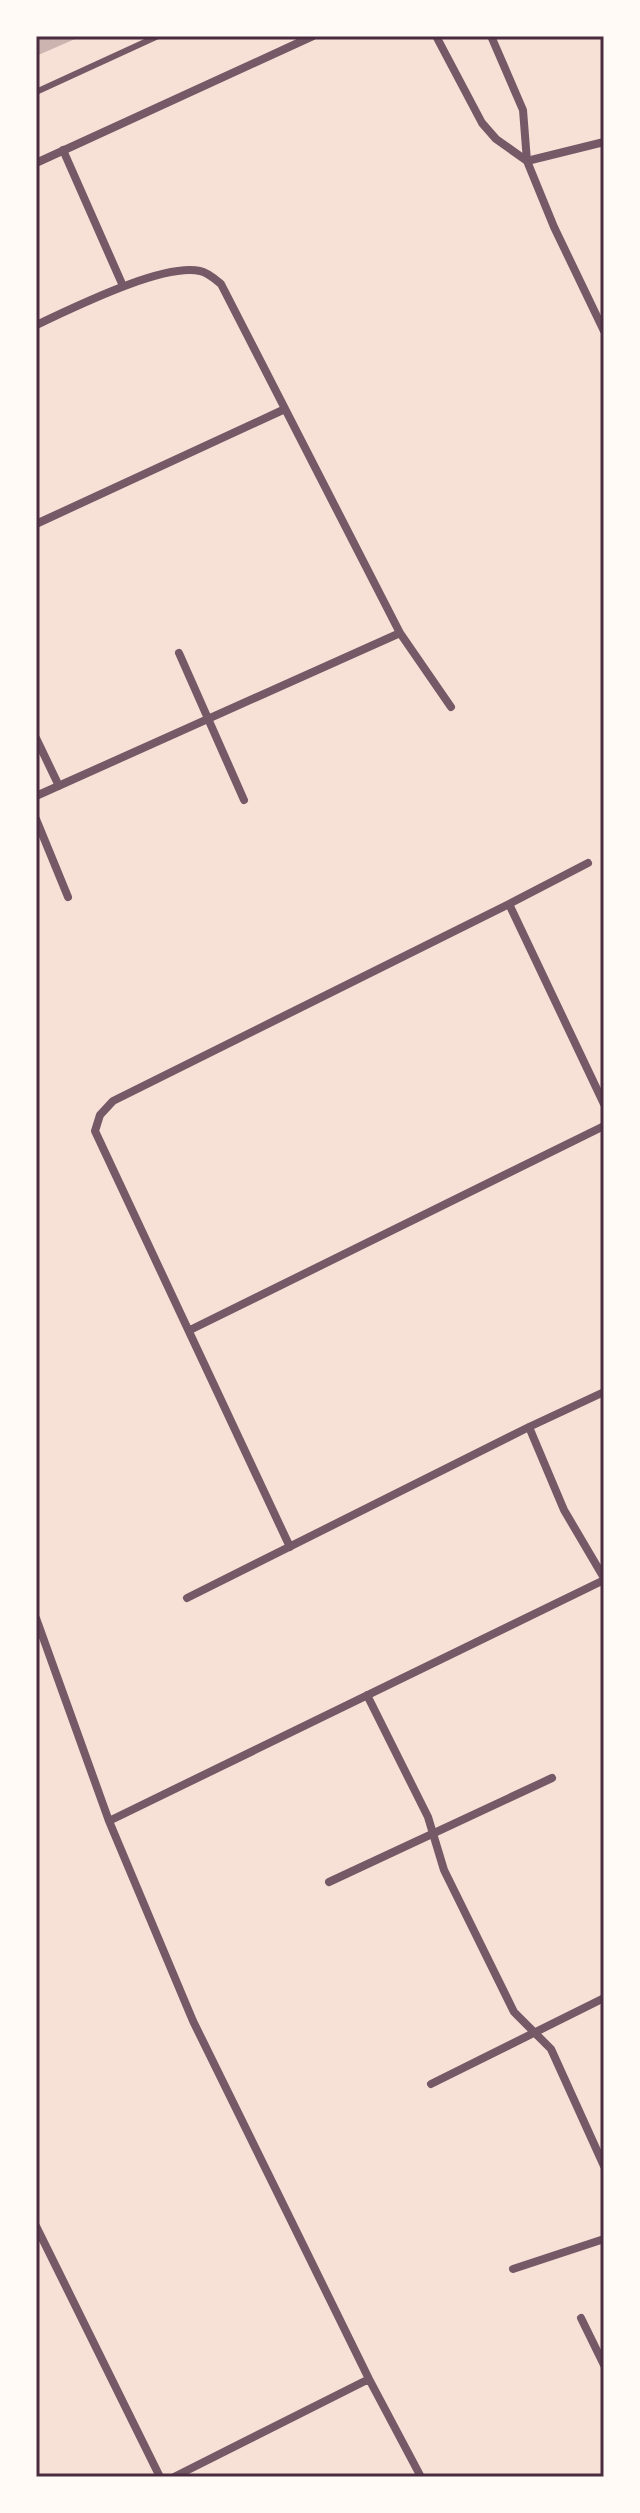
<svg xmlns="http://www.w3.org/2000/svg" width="640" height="2513" viewBox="0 0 640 2513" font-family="'Fira Sans',sans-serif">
  <rect width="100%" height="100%" fill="#f7e1d7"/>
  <path fill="#ccb4b1" d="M36,36H82L36,56Z"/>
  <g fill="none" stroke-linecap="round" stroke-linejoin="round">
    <path stroke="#755966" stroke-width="6" d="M36,92L158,36"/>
    <path stroke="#755966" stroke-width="8" d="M436,36L482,123L496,139L527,161L604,142
      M491,36L523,110L527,161L554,227L604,331
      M63,150L123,286
      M36,163L313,36
      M36,325C73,308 162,263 200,271C207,272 215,279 221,284L400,633L451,707
      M36,524L285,409
      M179,653L244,800
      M36,738L59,786
      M36,796L400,633
      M36,819L68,897
      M509,904L604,1104
      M190,1330L604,1126
      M529,1427L564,1510L604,1578
      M290,1547L95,1131L100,1115L113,1101L509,904L588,863
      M187,1598L529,1427L604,1392
      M36,1618L109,1821L193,2021L369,2379L421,2477
      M367,1695L428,1817L444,1870L514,2012L551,2049L604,2166
      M109,1821L604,1580
      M329,1882L552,1778
      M431,2084L604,1998
      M36,2226L160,2477
      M513,2269L604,2239
      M581,2318L604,2365
      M174,2477L369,2379"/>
  </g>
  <rect width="640" height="2513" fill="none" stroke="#fffaf5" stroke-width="76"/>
  <rect x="38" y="38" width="564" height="2437" fill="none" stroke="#4a2c40" stroke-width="3"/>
</svg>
